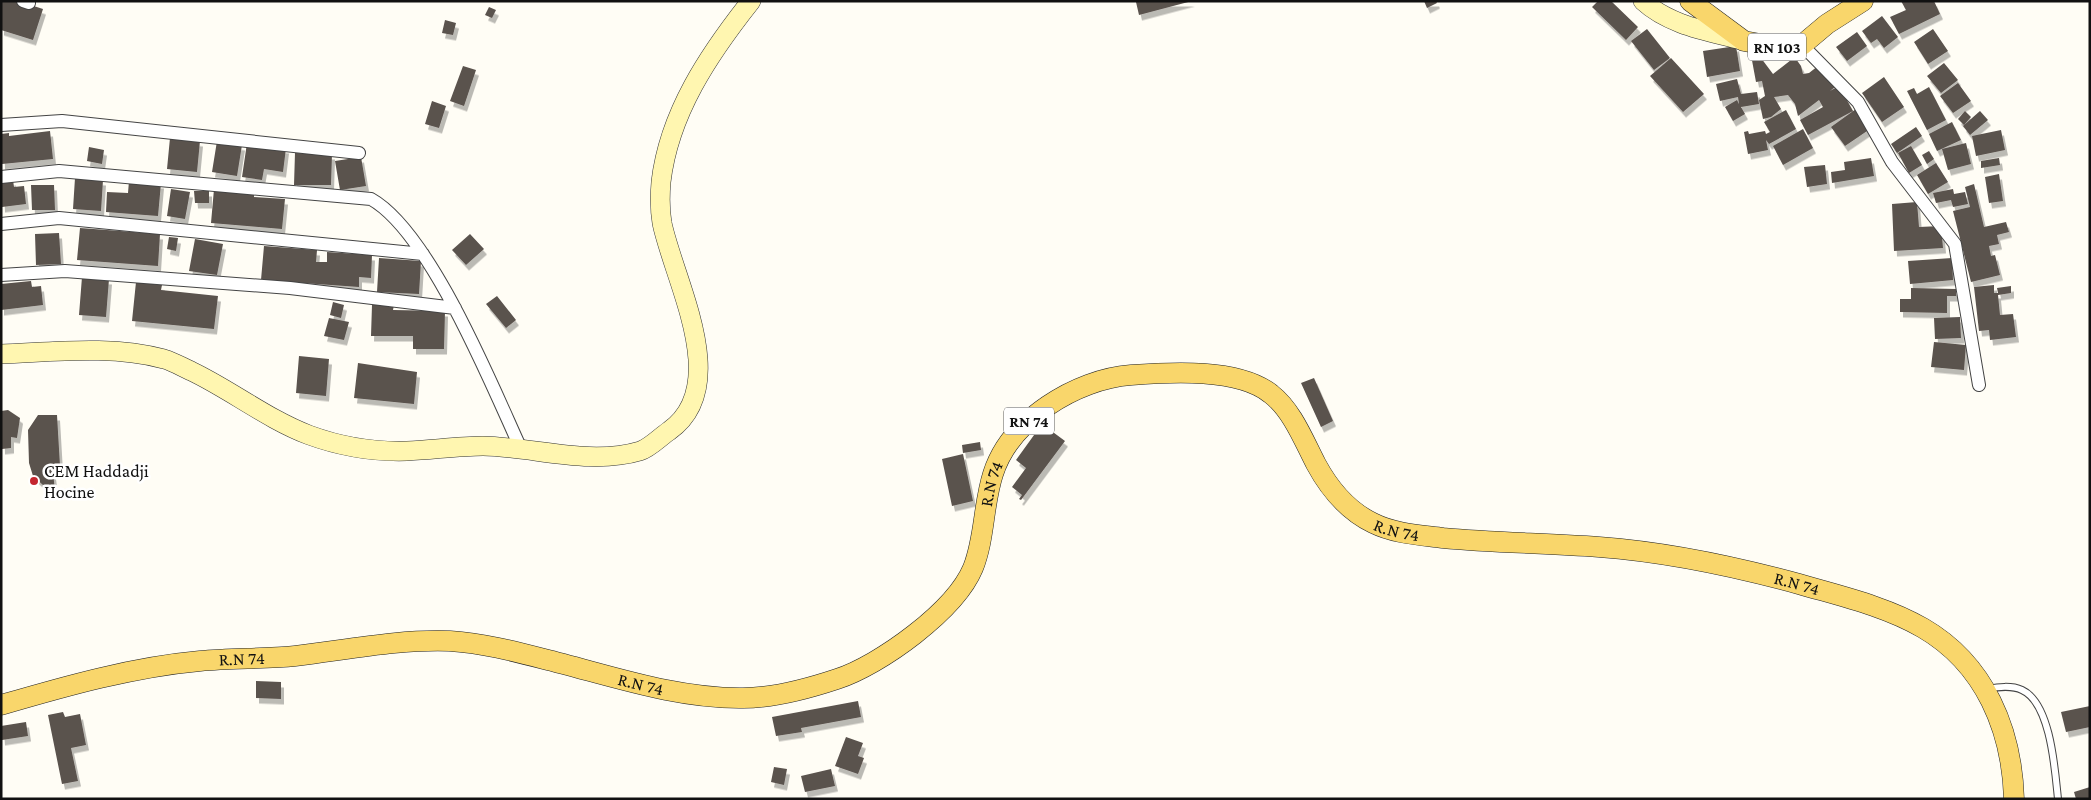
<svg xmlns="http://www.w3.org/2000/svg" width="2091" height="800" viewBox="0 0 2091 800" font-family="'Crimson Pro',serif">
  <defs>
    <filter id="shadow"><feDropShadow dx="3" dy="5.5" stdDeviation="0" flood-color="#0004"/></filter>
  </defs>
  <rect width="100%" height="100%" fill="#fffdf5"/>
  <path fill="#5a524d" filter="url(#shadow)" d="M1,1H18L43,9L33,40L1,30Z
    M1192,1L1139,15L1136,2L1138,1Z
    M1424,1H1436L1437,3L1427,8Z
    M1598,1H1611L1638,27L1626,40L1592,7Z
    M1901,1H1934L1940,14L1899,34L1890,17L1906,10Z
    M489,7L496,10L492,18L485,15Z
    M1882,16L1898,37L1884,48L1877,39L1871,43L1862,31Z
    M445,20L456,23L453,35L442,33Z
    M1647,29L1670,58L1654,70L1631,41Z
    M1933,29L1948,51L1928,64L1914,42Z
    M1857,32L1867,46L1847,61L1836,47Z
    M1736,46L1740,71L1707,77L1703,51Z
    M1758,54L1773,74L1791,60L1796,59L1801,66L1803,74L1809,73L1818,66L1835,87L1830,91L1839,86L1853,111L1808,135L1800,120L1823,107L1819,100L1798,116L1795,104L1788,95L1774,97L1781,109L1771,117L1763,119L1759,100L1765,96L1762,81L1756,82L1751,55Z
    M1671,58L1704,94L1683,112L1650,76Z
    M1944,63L1958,80L1941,93L1927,76Z
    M463,66L476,70L464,106L450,101Z
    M1884,77L1904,107L1882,122L1862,93Z
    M1737,79L1741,94L1757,92L1759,104L1741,107L1745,114L1733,121L1725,107L1737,100L1739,104L1738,97L1720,101L1716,84Z
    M1958,83L1971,101L1953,113L1940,96Z
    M1929,87L1946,120L1927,130L1907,91L1914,88L1917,94Z
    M432,101L446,106L439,128L425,124Z
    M1856,109L1870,129L1845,146L1831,127Z
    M1786,110L1796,129L1769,144L1766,140L1768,150L1748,154L1744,132L1748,131L1749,134L1765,131L1766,134L1770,132L1764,122Z
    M1965,111L1971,117L1964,125L1958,119Z
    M1980,111L1988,120L1970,135L1963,126Z
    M1952,122L1961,140L1937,151L1929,134Z
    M1916,127L1922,136L1897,153L1891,144Z
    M1803,129L1813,148L1783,165L1773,146Z
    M2001,130L2005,150L1976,156L1972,136Z
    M50,131L53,159L2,164L1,134L9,133V136Z
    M170,138L200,141L197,172L167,169Z
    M217,141L242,145L237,176L212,172Z
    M247,143L286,148L283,172L264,169L262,180L242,177Z
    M1966,143L1971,164L1948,170L1942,149Z
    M1911,146L1922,165L1909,173L1898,153Z
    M89,147L104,150L102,164L87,161Z
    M1929,151L1934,159L1927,164L1922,155Z
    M295,153L332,154L331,185H294Z
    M361,157L366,186L340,190L335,161Z
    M1871,158L1874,176L1832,183L1831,172L1845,170L1844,162Z
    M1999,158L2000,165L1981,168V161Z
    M1936,163L1948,182L1928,194L1917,175Z
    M1825,165L1827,184L1807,187L1804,167Z
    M1999,174L2003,201L1989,203L1985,177Z
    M75,178L103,180L101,211L73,209Z
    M13,180L14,187L24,186L26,204L2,207L1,182Z
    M129,181L161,183L158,216L106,212L107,192L128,193Z
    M1974,184L1984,227L2006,222L2009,232L1997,235L1999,244L1989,246L1991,256L1995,255L2000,275L1971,282L1953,211L1970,207L1965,187Z
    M31,185H54L55,210H32Z
    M171,189L190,192L185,219L167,216Z
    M214,189L254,194V197L285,199L282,229L211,223Z
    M1953,189L1954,194L1965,192L1968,204L1953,207L1951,200L1936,203L1933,193Z
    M194,191H209V203H195Z
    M1917,202L1919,227L1941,226L1943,248L1894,251L1892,204Z
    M80,228L160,234L158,266L77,260Z
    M59,233L61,264L36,265L35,234Z
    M470,234L484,249L466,265L452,250Z
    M169,237L178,238L176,251L167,249Z
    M195,239L223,244L217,275L189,271Z
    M264,246L317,250L316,262H327V252L372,255L371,278L359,277V287L261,280Z
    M379,258L421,261L419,294L377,292Z
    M1952,258L1953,280L1910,284L1908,261Z
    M82,277L109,279L106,317L79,315Z
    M31,281L32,287L41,286L43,305L1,310V284Z
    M136,282L162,285L161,290L218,296L214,329L132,321Z
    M1994,285V293H1998L1997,288L2011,286V293L1998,295L2000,315L2013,314L2016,337L1990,340L1989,330L1979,331L1974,287Z
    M1911,288L1956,289V296H1947V313L1900,312V299H1911Z
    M497,296L516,320L506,328L486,304Z
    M333,302L344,305L341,318L330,315Z
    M372,305H394L393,310L445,311L444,349H413V336H371Z
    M1960,317L1961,338L1935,339L1934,318Z
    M329,318L349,322L344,340L324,336Z
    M1934,342L1966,345L1964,370L1931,367Z
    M299,356L329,359L326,396L296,393Z
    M358,363L417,372L414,404L354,398Z
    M1314,378L1333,421L1321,427L1301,383Z
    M8,410L20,418L17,438L11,437V448L2,449L1,411Z
    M38,415H57L60,466L52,465L55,490L43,485L33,476L29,463L28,430Z
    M1042,424L1065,441L1021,500L1019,499L1022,495L1012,487L1026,468L1016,460Z
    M980,442L981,450L963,453L962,445Z
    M963,454L973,501L952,506L942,459Z
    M256,681L281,682V699L256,698Z
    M858,701L861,717L801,728L802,732L776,736L772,717Z
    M2090,706V727L2066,732L2061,712Z
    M63,712L65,717L80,714L86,745L71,748L78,781L62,784L48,715Z
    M26,722L28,736L2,740L1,726Z
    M846,737L863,743L858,756L864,758L858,774L835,766Z
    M774,767L787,769L784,785L771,782Z
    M831,769L835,786L805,792L801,776Z
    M2090,787V799H2076L2074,792Z"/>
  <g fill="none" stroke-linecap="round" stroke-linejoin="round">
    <g stroke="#444" stroke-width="8">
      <path id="lane" d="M1987,689C1998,687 2011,685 2022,690C2051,703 2055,771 2058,799"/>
    </g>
    <g stroke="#444" stroke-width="14">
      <path id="street" d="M23,1L29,3
        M1802,45L1858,102L1892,162L1955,244L1979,385
        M1,125L62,121L359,153
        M1,177L59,171L371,199C430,232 492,386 521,449
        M1,224L59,218L423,254
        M1,275L65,271L290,288L455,308"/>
    </g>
    <g stroke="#333" stroke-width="20">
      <path id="secondary" d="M1643,1C1669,25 1707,31 1741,40
        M1,354C55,352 111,345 164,359C174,362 182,367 191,371C231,390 267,419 309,435C339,446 375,452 407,451C432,450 458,446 483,446C534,447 590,466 640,451C650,448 660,437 669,431C733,386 674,281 662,223C660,211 660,194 661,182C669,113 709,54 751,1"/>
    </g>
    <g stroke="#222" stroke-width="21">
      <g id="primary">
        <path d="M1690,1L1744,41L1777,47L1802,45L1827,24L1863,1"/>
        <path id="s1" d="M1,705C66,686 133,667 200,661C231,658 264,659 295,656C346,650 399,639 450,641C482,643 513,651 544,659C609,675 676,699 743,698C775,698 807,689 837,679C880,665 955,611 973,568C985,538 983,505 993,474C1010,420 1076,379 1131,375C1171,372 1239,368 1271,394C1292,410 1304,441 1316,464C1329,488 1348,511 1373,523C1395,534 1420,535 1443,538C1495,543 1547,543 1599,547C1667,552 1733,566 1799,584C1840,596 1885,606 1923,628C1985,664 2012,730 2014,799"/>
      </g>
    </g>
    <use href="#lane" stroke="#fff" stroke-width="6"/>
    <use href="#street" stroke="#fff" stroke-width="12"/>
    <use href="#secondary" stroke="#fff6b0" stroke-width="19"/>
    <use href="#primary" stroke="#f9d66b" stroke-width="20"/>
  </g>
  <circle fill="#c4262e" stroke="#fff" stroke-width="2" cx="34" cy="481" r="5"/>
  <g text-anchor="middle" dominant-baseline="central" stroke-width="5" stroke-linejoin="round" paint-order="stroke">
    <g fill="#fff" stroke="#585858" stroke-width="1">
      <rect x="1748" y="33.5" width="58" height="27" rx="4"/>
      <rect x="1004" y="407.5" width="50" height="27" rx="4"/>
    </g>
    <g font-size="16" font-weight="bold" fill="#111">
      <text x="1777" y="47">RN 103</text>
      <text x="1029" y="421">RN 74</text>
    </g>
    <g font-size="18" fill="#111" stroke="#fff" text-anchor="start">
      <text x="44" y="471">CEM Haddadji<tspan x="44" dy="21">Hocine</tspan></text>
    </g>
    <g font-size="18" fill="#111" stroke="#fff">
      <text stroke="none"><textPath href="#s1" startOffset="1116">R.N 74</textPath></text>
      <text stroke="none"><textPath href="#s1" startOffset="1641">R.N 74</textPath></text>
      <text stroke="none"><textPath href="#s1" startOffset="2046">R.N 74</textPath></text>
      <text stroke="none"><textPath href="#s1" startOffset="246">R.N 74</textPath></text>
      <text stroke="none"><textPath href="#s1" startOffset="651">R.N 74</textPath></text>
    </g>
  </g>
  <rect width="2091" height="800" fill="none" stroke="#111111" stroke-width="5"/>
</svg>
